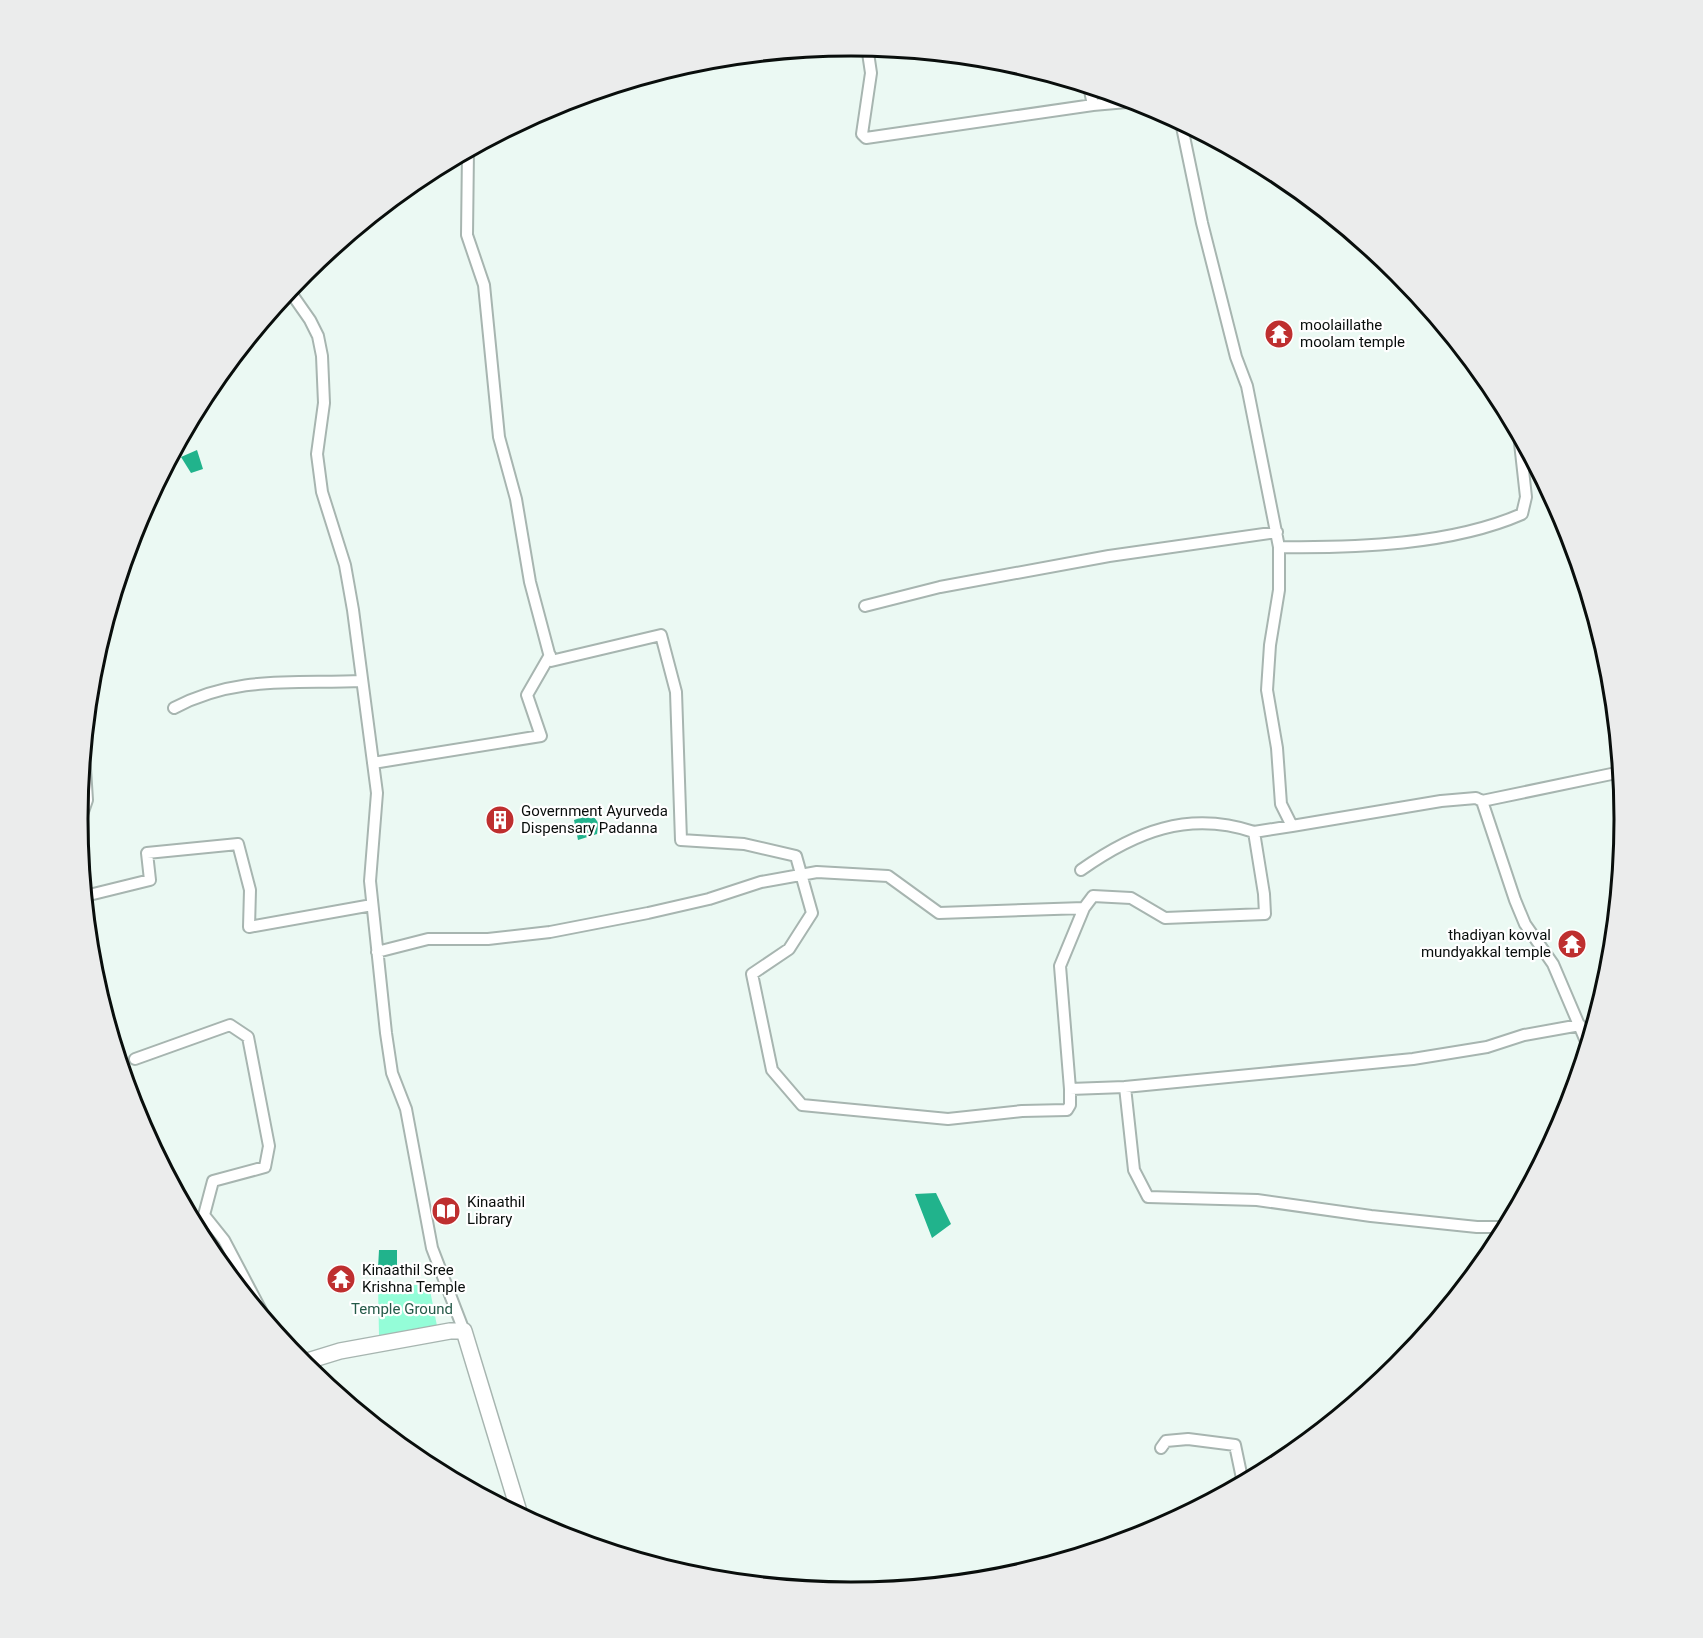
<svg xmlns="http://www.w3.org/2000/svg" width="1703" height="1638" viewBox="0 0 1703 1638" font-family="Roboto,sans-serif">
  <rect width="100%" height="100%" fill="#ebf9f3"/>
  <path fill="#94fdd8" d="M378,1285H429L437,1326L408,1333L379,1335Z"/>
  <path fill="#21b38c" d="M197,450L203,469L191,473L181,457Z
    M592,814L599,824L597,834L578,840L574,820Z
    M936,1193L951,1224L932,1238L915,1194Z
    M379,1250H397V1276H380V1269L378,1268Z"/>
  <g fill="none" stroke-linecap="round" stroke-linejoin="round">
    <g stroke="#a7b5b0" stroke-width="14">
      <path id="street" d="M867,46L871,73L862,134L866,138L1093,105
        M1089,86L1093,105L1138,101
        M1181,122L1202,223L1236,357L1247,386L1279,547V590L1270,645L1267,690L1277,748L1281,804L1292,826L1441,801L1476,798L1482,801L1515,900L1525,924L1553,964L1588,1046
        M468,151L467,235L484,285L499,437L516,499L530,582L551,661L661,635L676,692L681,840L744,844L796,856L812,913L789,949L752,974L772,1070L802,1105L948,1119L1022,1111L1067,1110L1070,1105V1089
        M289,290L310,320L318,336L322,356L324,403L317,454L322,492L345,565L353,610L377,793L370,881L386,1033L392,1073L406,1109L432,1248L464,1331
        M1279,547C1356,548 1451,545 1522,514L1526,497L1519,434
        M865,606L940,587L1109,556L1277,532
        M174,708C236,675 294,684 362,681
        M373,763L541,736L527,695L550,655
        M1482,801L1621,772
        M78,826L87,800L84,753
        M1292,826L1254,832L1264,894L1265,914L1165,918L1131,898L1093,896L1084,908L1060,966L1070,1089L1125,1087L1134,1170L1148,1197L1257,1200L1371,1216L1477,1227H1507
        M1081,870C1135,832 1188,810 1254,832
        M85,896L150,880L147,853L238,844L250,890L249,927L372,905
        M377,952L428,939H488L550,932L648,913L709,899L761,882L817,872L888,876L939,913L1084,908
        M135,1059L230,1025L248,1037L269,1146L265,1167L213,1181L204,1215L224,1240L265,1318
        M1125,1087L1413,1059L1487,1047L1524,1035L1580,1025
        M223,1267L235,1262
        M1161,1448L1166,1441L1188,1439L1235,1445L1243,1483"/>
    </g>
    <g stroke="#a7b5b0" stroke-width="18">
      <path id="secondary" d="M301,1363L340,1351L450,1331H464L520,1515"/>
    </g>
    <use href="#street" stroke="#fff" stroke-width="10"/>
    <use href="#secondary" stroke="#fff" stroke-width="15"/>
  </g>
  <defs>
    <g id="temple-disc" transform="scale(1.5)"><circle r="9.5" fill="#be2f2f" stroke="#fff"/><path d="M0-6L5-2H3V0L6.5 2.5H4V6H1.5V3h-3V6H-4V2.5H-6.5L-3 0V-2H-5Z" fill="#fff"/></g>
    <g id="building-disc" transform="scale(1.5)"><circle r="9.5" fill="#be2f2f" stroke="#fff"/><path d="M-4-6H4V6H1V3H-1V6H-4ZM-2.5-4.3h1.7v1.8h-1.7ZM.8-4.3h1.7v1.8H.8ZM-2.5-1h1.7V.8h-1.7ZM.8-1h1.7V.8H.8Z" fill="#fff"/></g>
    <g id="library-disc" transform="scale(1.5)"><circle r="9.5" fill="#be2f2f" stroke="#fff"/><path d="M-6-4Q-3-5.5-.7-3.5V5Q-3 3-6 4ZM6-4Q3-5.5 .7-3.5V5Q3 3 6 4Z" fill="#fff"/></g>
  </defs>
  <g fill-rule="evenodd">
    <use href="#temple-disc" x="1279" y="334"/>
    <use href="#building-disc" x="500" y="820"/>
    <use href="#temple-disc" x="1572" y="944"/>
    <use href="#library-disc" x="446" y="1211"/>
    <use href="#temple-disc" x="341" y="1279"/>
  </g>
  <g text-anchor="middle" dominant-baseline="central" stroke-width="4.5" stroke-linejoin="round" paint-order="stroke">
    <g font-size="15" fill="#090e0c" stroke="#fff" text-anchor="start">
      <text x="1300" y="325">moolaillathe<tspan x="1300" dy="17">moolam temple</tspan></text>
      <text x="521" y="811">Government Ayurveda<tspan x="521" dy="17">Dispensary Padanna</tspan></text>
      <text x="1551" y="935" text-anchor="end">thadiyan kovval<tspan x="1551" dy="17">mundyakkal temple</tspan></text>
      <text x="467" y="1202">Kinaathil<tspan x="467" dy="17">Library</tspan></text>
      <text x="362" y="1270">Kinaathil Sree<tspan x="362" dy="17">Krishna Temple</tspan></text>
    </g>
    <g font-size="15" fill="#255a49" stroke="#fff">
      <text x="402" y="1309">Temple Ground</text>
    </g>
  </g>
  <path d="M0 0H1703V1638H0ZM88 819a763 763 0 1 1 1526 0a763 763 0 1 1-1526 0Z" fill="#ebecec" fill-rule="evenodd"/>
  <path fill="none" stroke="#090e0c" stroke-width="3" d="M88 819a763 763 0 1 1 1526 0a763 763 0 1 1-1526 0Z"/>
</svg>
